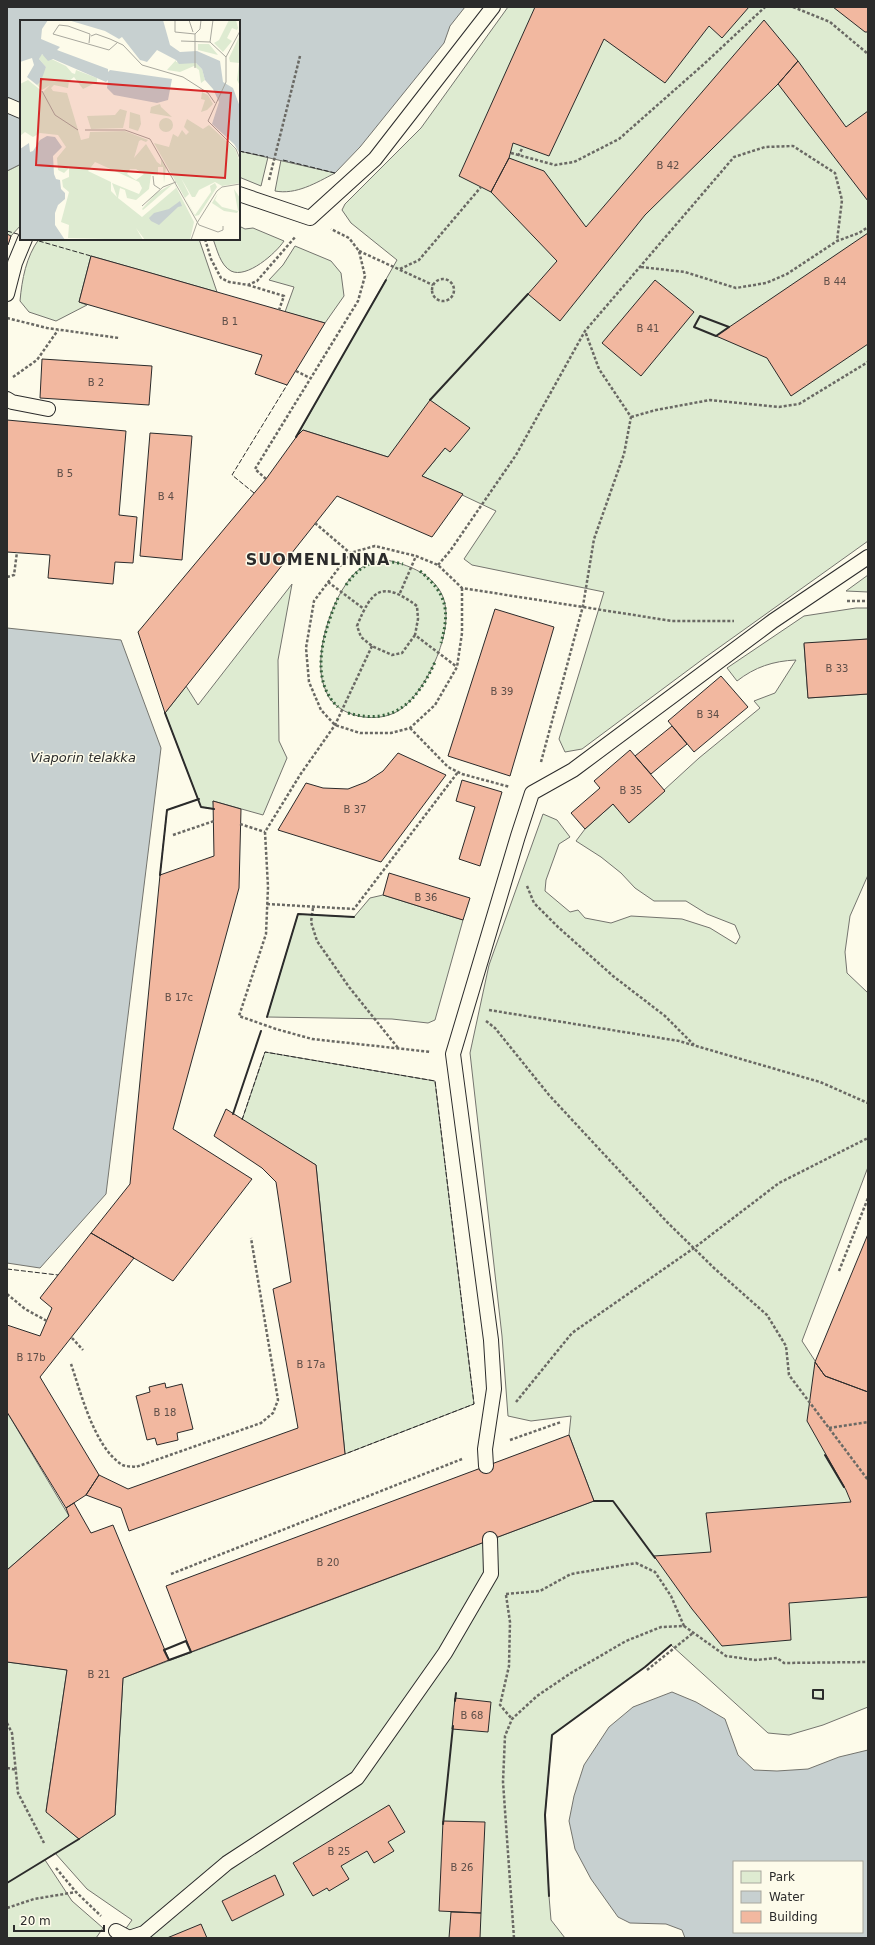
<svg xmlns="http://www.w3.org/2000/svg" width="875" height="1945" viewBox="0 0 875 1945" font-family="'DejaVu Sans',sans-serif">
  <rect width="100%" height="100%" fill="#fdfbea"/>
  <path fill="#deebd1" stroke="#74746e" d="M508,7H868V541L703,659L582,749L565,752L559,739L604,592L472,565L464,559L496,511L422,476L445,448L469,428L388,457L303,430L297,436L397,260L351,223L342,210L345,204L421,128Z
    M239,151L268,157L261,186L239,177Z
    M281,160L335,173C316,183 296,195 275,191Z
    M21,164V225L11,236L7,247V171Z
    M239,226L245,229L253,228L284,241C276,253 247,279 231,271C220,265 217,249 213,239H239Z
    M39,239H199L217,292L91,256L79,302L87,305L56,321L29,312L20,301C22,279 26,257 39,239Z
    M295,246L331,261L341,273L344,296L325,323L285,312L294,287L269,280L283,265Z
    M387,560C408,565 428,572 440,591C460,623 426,694 398,711C378,723 345,718 331,700C328,697 326,691 324,686C312,655 334,587 361,568C369,562 379,562 387,560Z
    M868,575V592L846,591Z
    M292,584L278,660L279,741L287,758L263,815L213,801L214,809L201,807L165,713L186,686L198,705Z
    M856,608H868V639L804,644L808,698L868,694V875L850,916L845,952L847,973L868,993V1167L802,1341L825,1376L868,1392V1707L823,1725L789,1735L768,1733L671,1645L645,1667L552,1735L545,1815L549,1896L551,1920L565,1938H119L132,1920L87,1889L55,1853L45,1860L72,1901L103,1928L96,1938H7V1662L67,1670L46,1811L79,1839L115,1815L123,1678L594,1501L569,1435L571,1416L531,1421L508,1416L502,1336L470,1053L489,965L543,814L557,820L570,837L559,844L546,880L545,891L570,912L578,910L585,918L611,923L631,916L682,919L710,928L736,944L740,937L735,925L707,914L686,901H654L635,888L621,873L601,857L576,841L585,829L613,804L629,822L699,758L760,708L754,701L775,693L796,660C773,661 755,667 737,681L727,668L804,616Z
    M383,895L463,920L435,1020L428,1023L392,1019L267,1017L298,914L354,917L370,898Z
    M265,1052L435,1081L474,1404L345,1454L316,1165L242,1120Z
    M7,1412L69,1516L7,1570Z"/>
  <path fill="#c7d0d0" stroke="#74746e" fill-rule="evenodd" d="M7,7H465L450,26L444,43L360,147L335,173L239,151V21H21V164L7,171Z
    M7,628L121,640L161,748L106,1194L40,1268L7,1263Z
    M672,1692L696,1702L725,1719L738,1755L754,1770L777,1771L808,1769L839,1757L868,1750V1938H685L682,1930L666,1924L630,1923L618,1917L591,1879L575,1849L569,1821L574,1796L584,1765L609,1727L633,1707ZM734,1862H862V1932H734Z"/>
  <path fill="#f2b8a0" stroke="#2b2b2b" d="M535,7H749L722,38L709,26L665,83L604,39L549,156L513,143L509,158L491,192L459,176Z
    M833,7H868V32H865Z
    M764,20L798,61L778,84L645,215L560,321L528,294L557,261L491,192L509,158L544,171L586,227Z
    M798,61L846,127L868,111V201L778,84Z
    M868,233V344L791,396L767,358L716,336Z
    M7,234L11,236L8,245H7Z
    M91,256L144,271L325,323L287,385L255,374L262,355L79,302Z
    M655,280L694,312L641,376L602,343Z
    M42,359L152,366L149,405L40,398Z
    M430,400L470,428L450,452L445,448L422,476L463,494L432,537L337,496L165,713L138,632L266,479L297,436L303,430L388,457Z
    M7,420L126,431L119,515L137,517L133,563L115,562L113,584L48,578L50,555L7,552Z
    M150,433L192,436L182,560L140,556Z
    M495,609L554,627L510,776L448,756Z
    M868,639V694L808,698L804,643Z
    M721,676L748,707L694,752L668,721Z
    M672,726L687,744L651,774L635,756Z
    M630,750L665,791L629,823L613,804L585,829L571,813L600,788L594,781Z
    M398,753L446,775L381,862L278,830L306,783L323,788L348,789L366,782L383,771Z
    M462,780L502,792L480,866L459,859L475,807L456,801Z
    M213,801L241,809L239,888L173,1129L252,1179L173,1281L91,1233L130,1184L160,875L214,856Z
    M389,873L470,898L463,920L383,895Z
    M226,1109L316,1165L345,1454L129,1531L121,1508L86,1495L99,1475L128,1489L298,1428L273,1289L291,1282L276,1182L262,1168L214,1136Z
    M91,1233L134,1258L40,1377L99,1475L86,1495L66,1508L7,1412V1325L40,1336L52,1308L40,1298Z
    M868,1234V1392L825,1376L815,1362Z
    M815,1362L825,1376L868,1392V1597L789,1603L791,1640L722,1646L692,1609L654,1556L711,1552L706,1513L851,1502L846,1490L807,1421Z
    M165,1383L166,1388L182,1384L193,1429L177,1433L178,1440L157,1445L155,1438L147,1440L136,1396L150,1392L149,1387Z
    M569,1435L594,1501L191,1652L166,1586Z
    M74,1503L91,1533L113,1525L169,1660L123,1678L115,1815L79,1839L46,1812L67,1670L7,1662V1570L69,1516L66,1508Z
    M455,1698L491,1702L488,1732L452,1729Z
    M389,1805L405,1832L388,1842L394,1851L374,1863L367,1851L341,1866L349,1879L329,1891L327,1888L313,1896L293,1863Z
    M443,1821L485,1822L481,1913L439,1911Z
    M275,1875L284,1895L232,1921L222,1901Z
    M451,1912L481,1913L480,1938H449Z
    M201,1924L207,1938H167Z"/>
  <g fill="none" stroke-linecap="round" stroke-linejoin="round">
    <g stroke="#2b2b2b" stroke-width="16">
      <path id="lane" d="M7,105L21,111
        M239,194L310,218L375,159L493,7
        M7,294L15,263L25,239
        M7,399L12,402L48,409
        M486,1466L485,1449L494,1389L491,1340L453,1054L518,836L532,793L573,770L773,621L868,557
        M116,1931L129,1938L144,1933L227,1863L357,1778L445,1653L491,1574L490,1539"/>
    </g>
    <path stroke="#6a6964" stroke-width="2.5" stroke-dasharray="3 2" stroke-linecap="butt" d="M793,7L830,22L868,54
      M511,153L555,165L574,162L619,139L704,64L765,7
      M518,156L523,147
      M269,180L300,56
      M205,239L211,259L221,278L229,282L248,285L257,281L296,236
      M359,251L433,285
      M641,267L685,272L736,288L766,283L787,274L837,241L859,233L868,227
      M400,269L419,260L481,187
      M432 290a11 11 0 1 1 22 0a11 11 0 1 1-22 0Z
      M248,285L284,296L279,310
      M7,318L47,328L119,338
      M296,371L310,378
      M13,377L37,360L58,330
      M631,417L656,410L710,400L779,407L799,404L868,362
      M266,479L255,469L358,301L365,276L359,251L349,238L331,229
      M315,523L350,553
      M438,565L450,551L516,455L585,331L734,157L765,147L793,146L835,173L842,200L837,241
      M7,577L14,575L17,552
      M328,582L364,609
      M462,588V633L457,667L435,705L410,728L391,733H360L335,725L321,710L309,682L306,648L314,601L350,553L375,546L416,556L438,565L462,588L672,621H734
      M400,593L416,556
      M847,601H868
      M415,635L402,653L392,655L372,646L361,637L357,626C372,589 382,580 417,606L418,619L415,635L457,667
      M372,646L335,725L300,775L265,832L268,887L266,934L239,1016L276,1029L312,1039L431,1052
      M410,728L448,767L462,774L510,787
      M541,762L583,606L594,539L624,454L631,417L599,369L585,331
      M240,824L265,832
      M173,835L214,821
      M527,886L534,903L558,927L613,976L665,1016L694,1045
      M267,904L354,909L458,772
      M313,908L311,922L317,941L349,987L398,1048
      M489,1010L679,1041L820,1082L868,1103
      M486,1021L495,1028L549,1095L667,1222L714,1268L767,1315L786,1346L789,1375L868,1480
      M839,1271L868,1198
      M7,1294L25,1309L47,1321
      M72,1338L83,1350
      M71,1364C81,1393 94,1446 121,1464C125,1467 131,1466 136,1467L261,1423L273,1413L278,1400L251,1238
      M516,1402L572,1333L694,1248L779,1183L868,1138
      M829,1428L868,1422
      M510,1440L561,1422
      M171,1574L462,1459
      M506,1594L540,1591L571,1574L636,1563L655,1572L671,1596L684,1626
      M506,1595L510,1622L509,1666L500,1705L512,1719
      M647,1670L693,1633
      M7,1723L12,1733L18,1793L44,1843
      M7,1768L17,1770
      M56,1868L76,1892L101,1916
      M7,1908L34,1899L76,1892
      M514,1938L503,1782L505,1736L512,1719L537,1696L571,1673L626,1641L661,1627L684,1626L726,1656L755,1660L777,1658L784,1663L868,1662"/>
    <use href="#lane" stroke="#fdfbea" stroke-width="14"/>
    <path stroke="#34623c" stroke-width="3" stroke-dasharray="2 3" stroke-linecap="butt" d="M420,571C447,594 450,610 441,643
      M346,585C362,562 377,558 403,564
      M338,598C324,630 308,679 338,707
      M348,713C394,726 417,702 435,662"/>
    <path stroke="#2b2b2b" stroke-width="1" stroke-dasharray="5 2" stroke-linecap="butt" d="M239,151L268,157
      M283,160L335,173
      M7,231L21,235
      M32,239L91,256
      M254,493L232,475L287,385
      M160,875L167,810L199,799
      M242,1120L265,1052L435,1081L474,1404L345,1454
      M7,1269L58,1275"/>
    <path stroke="#2b2b2b" stroke-width="2" d="M700,316L729,327L716,336L694,327Z
      M430,400L528,294
      M296,437L386,280
      M165,713L201,807L214,809
      M160,875L167,810L199,799
      M267,1017L298,914L354,917
      M233,1114L261,1031
      M825,1455L844,1487
      M594,1501H613L655,1558
      M186,1641L191,1652L169,1660L164,1650Z
      M813,1690H823V1699L813,1698Z
      M455,1701L456,1693
      M443,1824L453,1726
      M7,1883L79,1839
      M549,1896L545,1815L552,1735L645,1667L671,1645"/>
  </g>
  <g text-anchor="middle" dominant-baseline="central" stroke-width="3" stroke-linejoin="round" paint-order="stroke">
    <g font-size="10" fill="#5d4e48">
      <text x="668" y="165">B 42</text>
      <text x="835" y="281">B 44</text>
      <text x="230" y="321">B 1</text>
      <text x="648" y="328">B 41</text>
      <text x="96" y="382">B 2</text>
      <text x="65" y="473">B 5</text>
      <text x="166" y="496">B 4</text>
      <text x="837" y="668">B 33</text>
      <text x="502" y="691">B 39</text>
      <text x="708" y="714">B 34</text>
      <text x="631" y="790">B 35</text>
      <text x="355" y="809">B 37</text>
      <text x="426" y="897">B 36</text>
      <text x="179" y="997">B 17c</text>
      <text x="31" y="1357">B 17b</text>
      <text x="311" y="1364">B 17a</text>
      <text x="165" y="1412">B 18</text>
      <text x="328" y="1562">B 20</text>
      <text x="99" y="1674">B 21</text>
      <text x="472" y="1715">B 68</text>
      <text x="339" y="1851">B 25</text>
      <text x="462" y="1867">B 26</text>
    </g>
    <g font-size="13" font-style="italic" fill="#2b2b2b" stroke="#fdfbea">
      <text x="83" y="757">Viaporin telakka</text>
    </g>
    <g font-size="16" font-weight="bold" letter-spacing="1" fill="#2b2b2b" stroke="#fdfbea">
      <text x="318" y="559">SUOMENLINNA</text>
    </g>
  </g>
  <g transform="translate(20 20)">
    <rect width="220" height="220" fill="#fdfbea"/>
    <path d="M209,0H216L218,8L217,10L212,8L207,18L212,21L203,32L194,23L199,20ZM220,15V66L217,60L219,43L210,42L209,38ZM178,24H189L198,35L178,30ZM21,34L46,46L52,53L55,54L56,50L77,58V62L63,69L54,57L49,61L48,68L34,65L31,68L33,71L47,73L61,120L69,118L70,112L105,111L128,120L126,122L121,120L119,121L114,138L126,124L137,142L141,145V139L146,147L144,163L143,147H138V155H131L129,169L116,180L107,178L105,170L100,168L98,178L122,197L156,168L154,163L123,190L122,189L136,173L154,163L174,202L170,220H125L116,208L123,220L48,218L49,205L41,202L49,172L43,167L42,160L49,157V148L44,153L38,150L37,138L46,127L38,115L20,113L13,117L5,112L0,116V64L8,60L23,72L30,65L22,70L17,65L26,47L19,39ZM75,142L119,162L122,168L119,174L92,163L97,177L91,171V162L68,151ZM110,149H116L124,154L116,160L107,154ZM156,40V42L176,43L182,49L185,60L181,63L179,50L174,46L160,52L147,50ZM182,72L188,75L193,84L187,90L181,92L185,80L181,79ZM140,84L141,87L152,97L130,93L131,87ZM100,89L107,91L103,108L71,109L67,96L95,95ZM110,92L120,95L121,104L118,111L109,108ZM139 105a7 7 0 1 1 14 0a7 7 0 1 1-14 0ZM167,99L183,109L189,105L215,129L220,142V163L202,166L195,162L179,170L175,177H172L161,158L169,174L165,178L175,195L191,172L190,166L195,163L197,167L179,195L175,196L134,123L149,127L153,114L158,117L162,110L166,115L169,112L164,107ZM214,169L220,178L219,190L217,193L204,191L192,183L198,173L195,180L202,187L218,191Z" fill="#deebd1" fill-rule="evenodd"/>
    <path d="M0,0H28L22,9L21,19L40,27L37,30L88,49V52L90,50L152,59L148,80L137,83L94,75L87,68L88,60L86,62L33,39L28,41L22,34L19,39L26,47L21,61L17,65L7,57L14,45L12,38L0,42ZM48,0H143L150,25L160,32L177,31L200,41L203,62L213,68L220,87V134L214,124L192,104L199,82L193,69L185,60L182,49L176,43L159,44L156,40L137,30L127,42L124,41L120,40L102,17L99,19L85,11ZM27,116L35,117L42,127L33,136L34,154L36,159L40,160L41,169L45,173V179L38,185L35,193V205L45,220H0V129L9,123L10,132L13,131L20,120ZM160,181L162,186L158,187L139,205L131,201L129,198L134,193L149,189Z" fill="#c7d0d0"/>
    <path fill="none" stroke="#c7d0d0" stroke-width="2" d="M211,76L210,86L220,101M212,78V86L220,99M213,86L220,97"/>
    <path fill="none" stroke="#a9a89e" stroke-width="1" d="M155,0V12L175,14L180,9L181,0M169,0L173,12M193,0L190,22L206,37M220,11L206,37V62L188,101L216,129L220,139M175,14V48M71,16L76,14L90,19L103,25L122,45L163,57L188,73L195,83M161,21L190,22M69,23L70,14L48,6L39,5L33,14L89,30L98,22M22,71L35,95L58,110M65,110H105L130,119L179,205L198,212L203,210V206M133,156L134,165L140,169M122,186L143,167L156,162M171,220L177,203L197,171L202,167L220,164"/>
    <path fill="#d62828" fill-opacity="0.15" stroke="#d62828" stroke-width="2" d="M21,59L211,73L205,158L16,145Z"/>
    <rect width="220" height="220" fill="none" stroke="#2b2b2b" stroke-width="2"/>
  </g>
  <rect width="875" height="1945" fill="none" stroke="#2b2b2b" stroke-width="16"/>
  <rect x="733" y="1861" width="130" height="72" fill="#fdfbea" stroke="#a9a89e"/>
  <rect x="741" y="1871" width="20" height="12" fill="#deebd1" stroke="#a9a89e"/>
  <text x="769" y="1881" font-size="12" fill="#2b2b2b">Park</text>
  <rect x="741" y="1891" width="20" height="12" fill="#c7d0d0" stroke="#a9a89e"/>
  <text x="769" y="1901" font-size="12" fill="#2b2b2b">Water</text>
  <rect x="741" y="1911" width="20" height="12" fill="#f2b8a0" stroke="#a9a89e"/>
  <text x="769" y="1921" font-size="12" fill="#2b2b2b">Building</text>
  <path d="M14 1925v6h90v-6" fill="none" stroke="#2b2b2b" stroke-width="2"/>
  <text x="20" y="1925" font-size="12" fill="#2b2b2b" stroke="#fdfbea" stroke-width="3" paint-order="stroke">20 m</text>
</svg>
